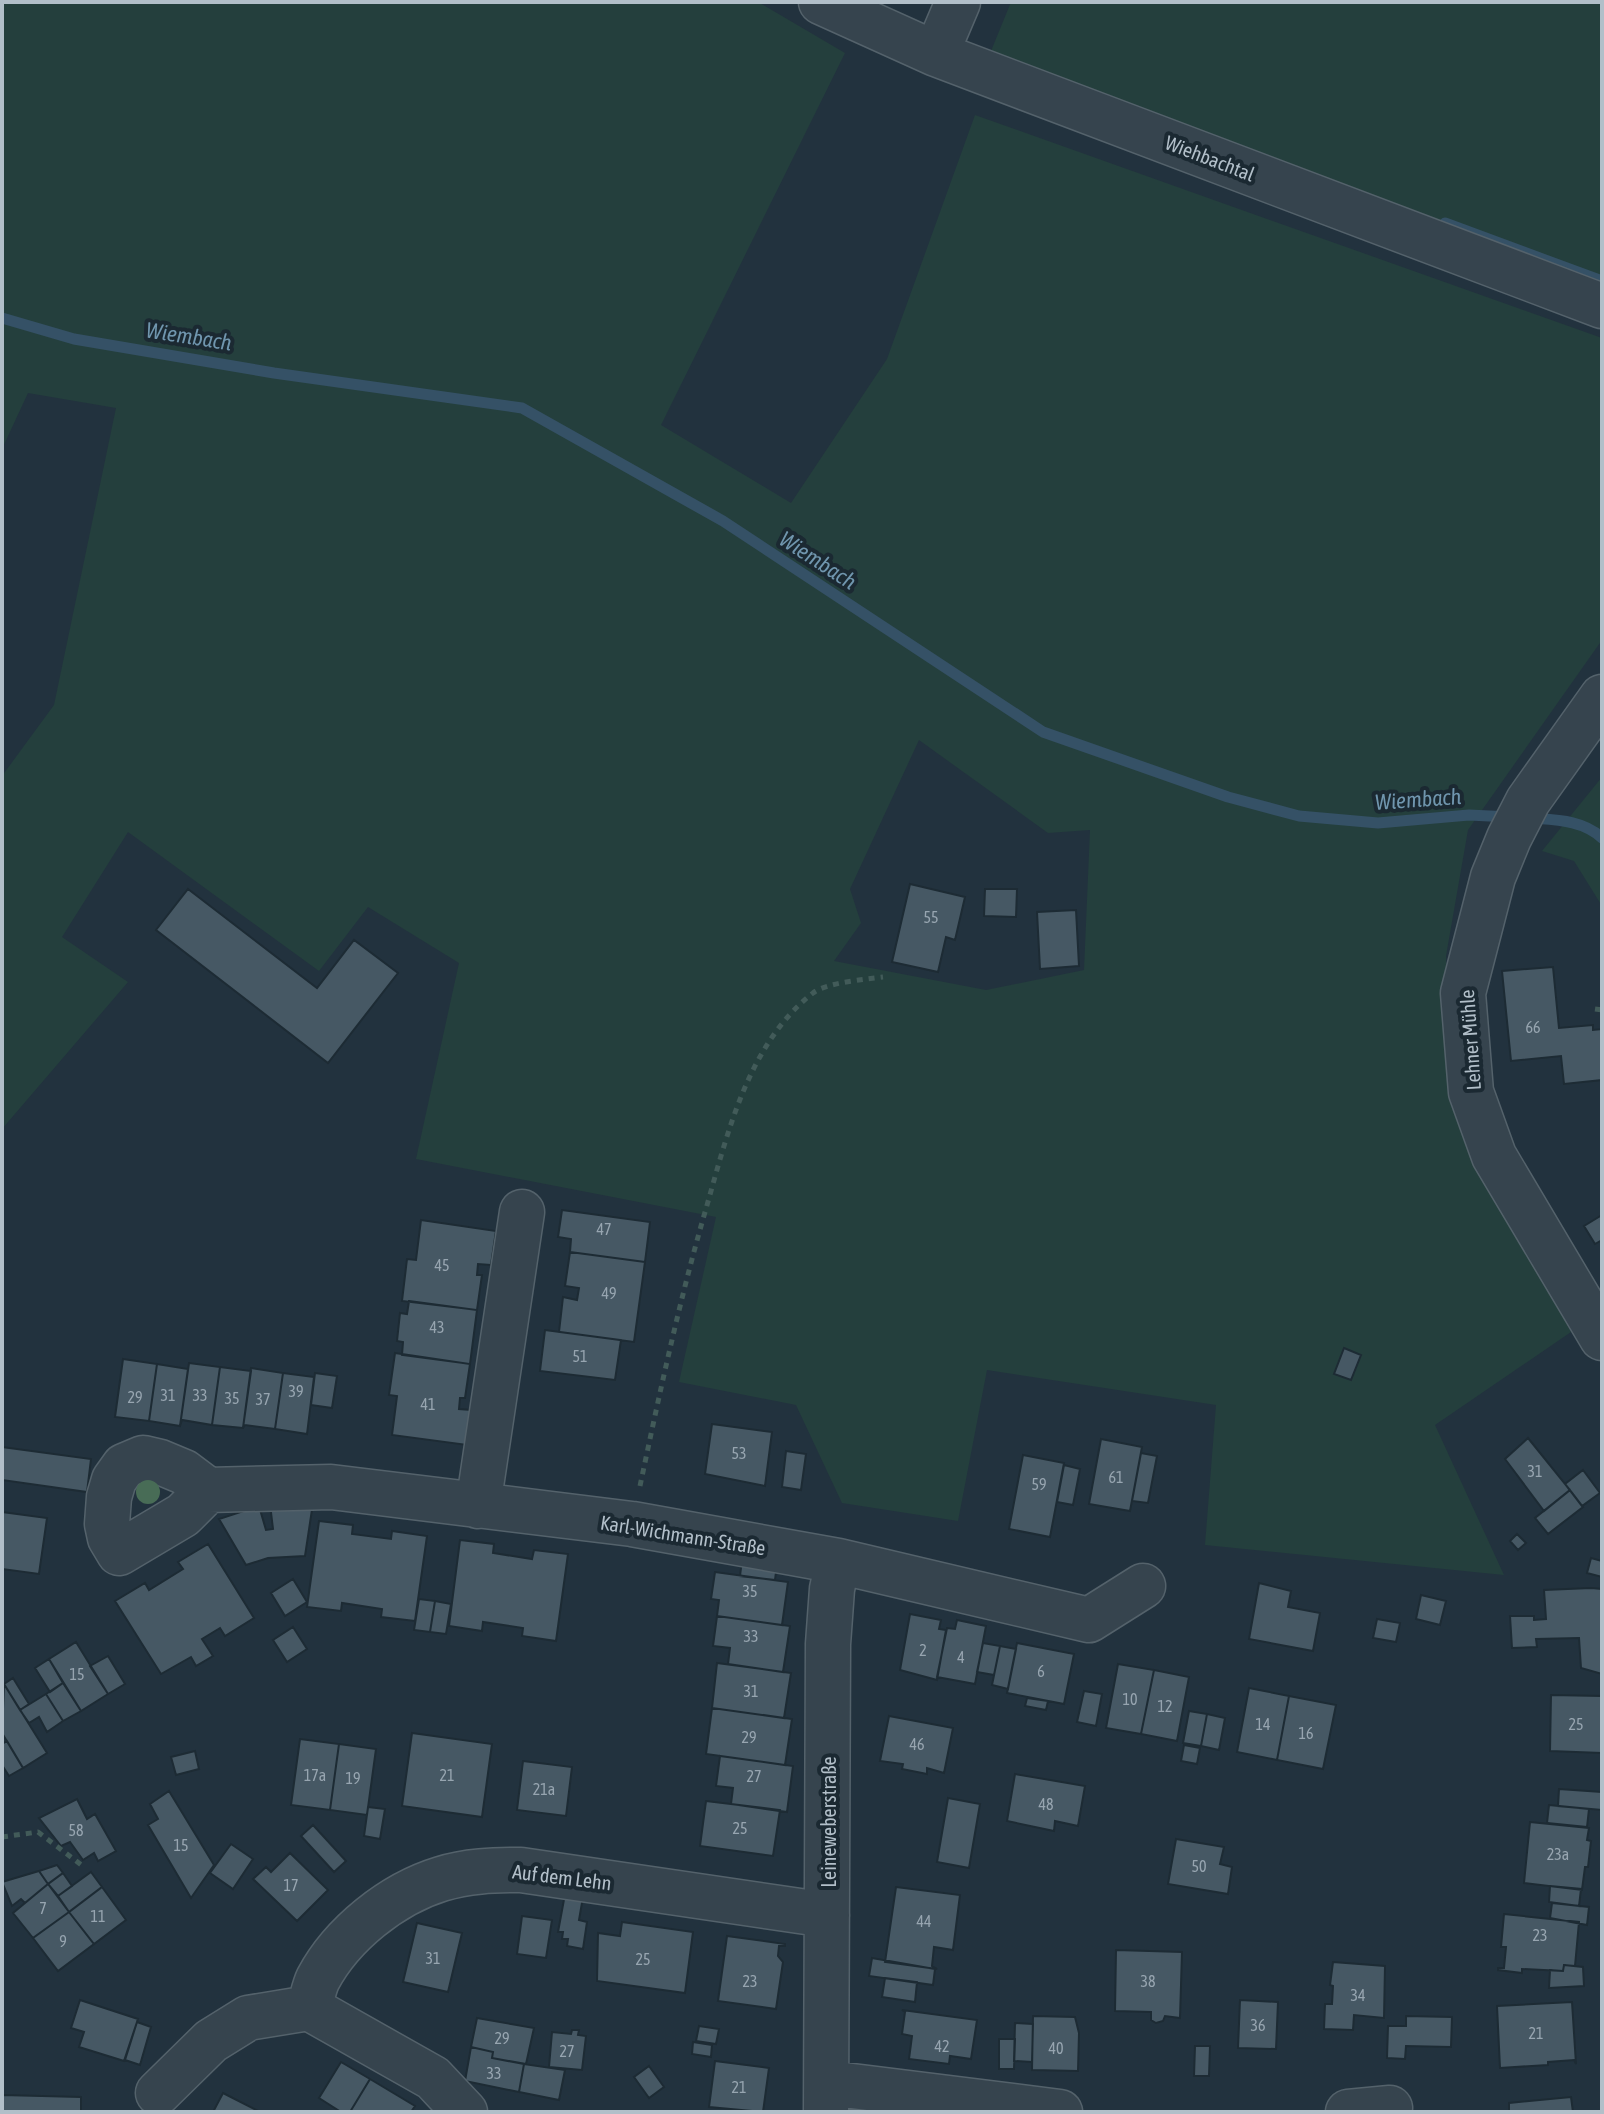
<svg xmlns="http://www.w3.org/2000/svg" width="1604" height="2114" viewBox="0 0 1604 2114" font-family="'Asap Condensed',sans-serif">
  <rect width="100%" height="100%" fill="#22323e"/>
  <path fill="#243f3d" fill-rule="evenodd" d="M2,2H758L845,53L661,425L791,503L887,359L975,115L1602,338V640L1468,830L1446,956L1450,1099L1571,1332L1435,1425L1504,1575L1205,1545L1216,1405L987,1370L958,1521L842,1503L796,1405L679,1382L716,1217L416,1159L459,963L368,907L319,971L128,832L62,937L128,982L2,1129V776L54,705L116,408L28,393L2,449ZM919,740L1048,833L1090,830L1084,970L986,990L834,961L861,923L850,889Z
    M1011,2H1602V287L999,65L991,51Z
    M1602,777V906L1574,861L1542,851Z"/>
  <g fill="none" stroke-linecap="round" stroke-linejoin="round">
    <path stroke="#355166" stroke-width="11" d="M1445,223L1602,281
      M2,318L74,339L274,373L522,408L723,521L1043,732L1228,797L1299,816L1378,823L1469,815L1510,817
      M1531,818C1556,820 1583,820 1602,838"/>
  </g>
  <path fill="#465864" stroke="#1d2b34" stroke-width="2" d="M910,884L965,897L955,940L946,937L938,972L892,962Z
    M188,889L317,988L354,940L398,973L328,1063L156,930Z
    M985,889H1017L1016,917L984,916Z
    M1076,910L1079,966L1040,969L1037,912Z
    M1553,967L1559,1028L1593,1025V1030L1602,1029V1080L1564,1084L1561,1056L1511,1061L1502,971Z
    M562,1210L650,1222L645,1262L570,1252L571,1239L558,1237Z
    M1602,1215V1240L1595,1244L1584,1226Z
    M421,1220L496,1231L491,1265L478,1264L477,1275H482L477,1310L402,1301L407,1259L416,1260Z
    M570,1252L645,1262L634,1342L559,1332L563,1297L577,1300L579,1288L565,1286Z
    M409,1301L477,1310L470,1364L402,1355L403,1342L397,1341L400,1313L407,1314Z
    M545,1330L621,1340L615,1380L540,1371Z
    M1344,1348L1361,1355L1351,1380L1334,1374Z
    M395,1353L470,1364L465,1398H460L459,1409L472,1410L467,1445L392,1435L397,1396L389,1395Z
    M123,1359L157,1364L149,1421L115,1417Z
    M189,1363L220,1367L212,1425L182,1420L180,1426Z
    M157,1364L188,1369L180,1426L149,1421Z
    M220,1367L251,1371L243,1428L212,1425Z
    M251,1368L283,1373L275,1429L245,1425L243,1428Z
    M283,1373L314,1377L307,1434L275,1429Z
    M315,1373L337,1376L332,1408L311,1405Z
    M712,1424L772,1432L765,1486L705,1474Z
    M1528,1438L1570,1490L1544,1511L1505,1459Z
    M1101,1439L1142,1447L1130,1511L1089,1504Z
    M2,1447L91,1459L87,1492L2,1480Z
    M786,1451L806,1454L801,1490L782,1487Z
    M1141,1453L1157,1456L1148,1503L1132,1501Z
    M1023,1455L1064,1463L1050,1537L1009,1529Z
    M1064,1465L1080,1469L1073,1505L1057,1502Z
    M1583,1470L1600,1493L1582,1506L1565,1484Z
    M1570,1490L1583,1507L1548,1534L1535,1518Z
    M313,1503L305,1556L268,1558L246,1565L219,1519L259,1506L266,1530L273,1529L270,1504Z
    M2,1512L47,1518L39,1574L2,1569Z
    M319,1521L353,1525L352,1534L391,1539L392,1531L427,1536L415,1621L381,1617L382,1609L342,1603L341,1611L307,1607Z
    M1517,1534L1526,1543L1518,1550L1510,1541Z
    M460,1540L494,1544L493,1553L532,1559L534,1550L568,1554L556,1641L522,1636L523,1628L483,1622L482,1631L449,1626Z
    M208,1544L254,1618L225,1636L220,1628L202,1639L213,1656L196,1666L191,1657L161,1674L115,1601L145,1583L149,1590L183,1569L178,1562Z
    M1591,1558L1602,1561V1577L1587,1573Z
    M742,1560L777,1564L775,1580L740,1576Z
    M715,1572L788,1582L782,1625L717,1616L719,1600L711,1599Z
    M293,1579L307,1602L285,1616L271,1593Z
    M1259,1583L1291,1591L1288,1607L1320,1613L1313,1651L1249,1639Z
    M1591,1588L1602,1589V1674L1581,1668L1579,1638L1536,1639L1537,1647L1512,1648L1510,1616H1534V1620L1546,1619L1544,1590Z
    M1421,1595L1446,1601L1440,1625L1416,1619Z
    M419,1599L435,1601L430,1632L414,1630Z
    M435,1601L451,1604L446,1634L430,1632Z
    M910,1614L941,1620L939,1629L946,1630L937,1680L900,1670Z
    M717,1616L790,1626L783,1672L728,1664L730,1648L713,1646Z
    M1377,1619L1400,1623L1396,1642L1373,1638Z
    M957,1620L986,1626L975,1684L937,1677L947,1628L955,1629Z
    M293,1627L307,1649L287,1662L273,1640Z
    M76,1642L108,1694L81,1711L49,1659Z
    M983,1643L1000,1646L994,1675L977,1672Z
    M1017,1643L1074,1654L1064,1704L1007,1693Z
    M1000,1646L1016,1649L1008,1689L992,1685Z
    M108,1656L125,1684L108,1694L90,1666Z
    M49,1659L63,1683L50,1692L35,1668Z
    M717,1663L791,1673L784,1718L712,1708Z
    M1118,1664L1154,1670L1141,1734L1106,1728Z
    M1154,1670L1189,1677L1177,1741L1141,1734Z
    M13,1678L29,1704L20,1710L4,1684Z
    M63,1683L81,1711L63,1721L46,1694Z
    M4,1684L47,1753L23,1768L2,1733Z
    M1249,1688L1289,1696L1277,1760L1237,1752Z
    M1084,1691L1102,1694L1096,1726L1077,1722Z
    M46,1694L63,1721L47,1732L39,1717L29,1723L20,1710Z
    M1551,1695L1602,1696V1753L1550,1751Z
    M1289,1696L1336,1705L1323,1769L1277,1760Z
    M1027,1698L1048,1701L1046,1710L1025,1706Z
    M712,1708L792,1719L785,1765L706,1754Z
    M1189,1711L1207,1714L1201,1746L1183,1743Z
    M1207,1714L1225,1718L1219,1750L1201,1746Z
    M889,1716L953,1728L944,1773L927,1768V1774L902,1769L903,1764L880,1761Z
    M412,1733L492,1744L482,1817L402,1806Z
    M300,1739L339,1744L330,1810L291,1805Z
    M7,1741L23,1768L9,1776L2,1765V1744Z
    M339,1744L376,1749L367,1815L330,1810Z
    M1184,1745L1200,1748L1197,1764L1181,1761Z
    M195,1751L199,1769L176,1775L171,1757Z
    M720,1756L793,1766L787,1812L731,1804L733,1788L716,1786Z
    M523,1761L572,1767L566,1816L517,1810Z
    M1015,1774L1085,1786L1078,1826L1055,1821L1054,1831L1007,1821Z
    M1559,1789L1602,1792V1810L1558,1806Z
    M169,1791L214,1865L191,1898L148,1825L158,1819L150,1804Z
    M948,1798L980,1804L969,1868L937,1862Z
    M77,1799L87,1819L95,1814L116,1851L98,1861L94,1853L83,1860L70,1842L61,1846L39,1818Z
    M706,1801L780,1810L773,1856L700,1846Z
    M1549,1805L1589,1809L1587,1827L1547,1823Z
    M368,1807L385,1809L380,1839L364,1836Z
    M1530,1822L1589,1828L1587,1840L1591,1841L1588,1867H1585L1582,1890L1524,1883Z
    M313,1825L346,1861L334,1872L301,1836Z
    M1176,1839L1224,1847L1220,1864L1232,1867L1228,1894L1168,1884Z
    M231,1844L253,1859L233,1889L210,1873Z
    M290,1853L328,1890L297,1921L253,1879L266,1867L271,1872Z
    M57,1865L63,1873L48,1884L39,1871Z
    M39,1871L48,1884L25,1903L21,1899L12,1906L2,1882Z
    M91,1872L102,1887L69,1912L58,1896Z
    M63,1873L72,1886L58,1896L48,1884Z
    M48,1884L69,1912L33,1938L13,1913Z
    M1550,1886L1581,1889L1579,1906L1549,1902Z
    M102,1887L126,1920L94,1944L69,1912Z
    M896,1887L960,1895L953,1950L934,1947L932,1966L937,1969L885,1962Z
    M565,1894L583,1897L579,1920L587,1922L583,1949L567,1946L568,1939H562L563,1932H558Z
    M1552,1903L1589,1907L1587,1925L1550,1918Z
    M69,1912L94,1944L58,1971L33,1938Z
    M1504,1914L1579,1922L1575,1966L1564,1965L1563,1971L1522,1969V1973L1498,1970V1968H1504L1506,1947H1501Z
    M522,1916L552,1920L546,1958L517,1954Z
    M622,1922L693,1932L685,1993L597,1981L598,1933L620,1936Z
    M417,1923L462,1933L448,1992L403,1982Z
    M727,1936L785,1944V1946H779L778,1956L783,1962L776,2009L718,2001Z
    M1116,1950L1182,1952L1180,2018L1165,2016L1163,2021L1156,2023L1151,2020V2012L1115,2011Z
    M872,1958L935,1969L933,1985L869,1976Z
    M1333,1962L1385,1966L1384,2018L1354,2015L1353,2030L1324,2029L1325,2004H1332L1333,1986L1330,1985Z
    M1564,1965L1583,1967L1584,1986L1549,1988L1550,1970L1563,1971Z
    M885,1978L917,1982L915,2002L882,1997Z
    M80,2000L138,2019L124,2061L79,2047L84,2032L71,2028Z
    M1240,2000L1278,2002L1276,2049L1238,2048Z
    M1572,2002L1576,2064L1574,2060L1548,2062V2065L1500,2068L1497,2006Z
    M902,2010L977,2020L971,2059L950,2056L949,2064L909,2059L912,2036L902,2034L905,2012Z
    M1033,2016L1075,2017L1079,2033L1078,2071L1032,2070Z
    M1406,2016L1452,2017L1451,2047L1406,2046L1405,2059L1387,2058L1388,2026H1406Z
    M477,2018L534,2028L526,2064L492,2058L493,2052L471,2047Z
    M137,2022L151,2027L140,2065L125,2060Z
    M1015,2023L1033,2024L1032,2062L1014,2061Z
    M699,2026L719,2029L716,2044L696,2041Z
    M572,2030H579L578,2035L586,2036L582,2070L549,2067L552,2032L571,2034Z
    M999,2039H1015L1014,2069H999Z
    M693,2042L712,2045L711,2057L692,2054Z
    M1195,2046H1210L1209,2076H1194Z
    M471,2047L493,2052L492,2058L524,2064L519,2092L465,2081Z
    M715,2061L769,2068L763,2112L709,2107Z
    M341,2062L370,2079L350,2112H341L319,2098Z
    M524,2064L565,2070L559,2100L519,2092Z
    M649,2066L664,2087L649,2098L634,2077Z
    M370,2079L415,2106L411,2112H350Z
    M223,2093L260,2112H213Z
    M2,2095L81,2097V2112H2Z
    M1571,2097L1573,2112H1509V2103Z"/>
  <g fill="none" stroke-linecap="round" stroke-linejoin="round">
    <g stroke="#54626b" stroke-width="47">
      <path id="minor" d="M821,2L936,54L1602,306
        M936,54L958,2
        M1602,697L1528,801L1509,838L1493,877L1463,993L1471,1092L1494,1156L1602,1338
        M208,1490L183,1515L119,1553L110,1538L107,1524L109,1497L114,1480L124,1466L143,1458L160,1462L184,1472L208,1490L331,1487L632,1524L838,1561L1089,1620L1143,1586
        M478,1506L522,1212
        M309,2008L433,2078L465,2112
        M828,2083L1060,2112
        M158,2093L211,2041L248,2018L309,2008C312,1999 314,1987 318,1979C342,1934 392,1894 441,1879C467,1871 493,1870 521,1870L827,1915
        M826,2112L828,1644L832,1589L838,1561
        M1348,2112L1390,2108"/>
    </g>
    <path stroke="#425b59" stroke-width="5" stroke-dasharray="6 6" stroke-linecap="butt" d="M1595,1009L1602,1010
      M640,1486C659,1396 678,1307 703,1219C726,1141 745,1046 813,993C825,983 866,979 883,977
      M2,1837L38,1832L84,1867"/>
    <use href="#minor" stroke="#36444e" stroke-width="44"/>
  </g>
  <circle fill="#486c56" cx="148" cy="1492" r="12"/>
  <g text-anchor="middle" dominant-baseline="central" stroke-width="8" stroke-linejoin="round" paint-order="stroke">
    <g font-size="16" fill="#97a5b0">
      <text x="931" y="917">55</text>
      <text x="1533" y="1027">66</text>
      <text x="604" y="1229">47</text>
      <text x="442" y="1265">45</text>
      <text x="609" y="1293">49</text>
      <text x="437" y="1327">43</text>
      <text x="580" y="1356">51</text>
      <text x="296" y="1391">39</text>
      <text x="168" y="1395">31</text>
      <text x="200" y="1395">33</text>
      <text x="135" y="1397">29</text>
      <text x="232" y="1398">35</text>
      <text x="263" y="1399">37</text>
      <text x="428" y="1404">41</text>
      <text x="739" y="1453">53</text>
      <text x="1535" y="1471">31</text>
      <text x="1116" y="1477">61</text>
      <text x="1039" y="1484">59</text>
      <text x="750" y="1591">35</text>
      <text x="751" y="1636">33</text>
      <text x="923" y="1650">2</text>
      <text x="961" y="1657">4</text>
      <text x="1041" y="1671">6</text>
      <text x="77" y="1674">15</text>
      <text x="751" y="1691">31</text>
      <text x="1130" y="1699">10</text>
      <text x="1165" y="1706">12</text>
      <text x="1263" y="1724">14</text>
      <text x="1576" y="1724">25</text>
      <text x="1306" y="1733">16</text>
      <text x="749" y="1737">29</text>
      <text x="917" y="1744">46</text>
      <text x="315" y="1775">17a</text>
      <text x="447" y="1775">21</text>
      <text x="754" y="1776">27</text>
      <text x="353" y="1778">19</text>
      <text x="544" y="1789">21a</text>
      <text x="1046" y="1804">48</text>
      <text x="740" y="1828">25</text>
      <text x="76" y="1830">58</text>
      <text x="181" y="1845">15</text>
      <text x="1558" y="1854">23a</text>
      <text x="1199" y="1866">50</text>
      <text x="291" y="1885">17</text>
      <text x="43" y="1908">7</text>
      <text x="98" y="1916">11</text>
      <text x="924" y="1921">44</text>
      <text x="1540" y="1935">23</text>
      <text x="63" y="1941">9</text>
      <text x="433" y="1958">31</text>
      <text x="643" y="1959">25</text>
      <text x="750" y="1981">23</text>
      <text x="1148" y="1981">38</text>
      <text x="1358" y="1995">34</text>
      <text x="1258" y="2025">36</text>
      <text x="1536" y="2033">21</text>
      <text x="502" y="2038">29</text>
      <text x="942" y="2046">42</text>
      <text x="1056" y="2048">40</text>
      <text x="567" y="2051">27</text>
      <text x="494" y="2073">33</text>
      <text x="739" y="2087">21</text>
    </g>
    <g font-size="20" fill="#b2bfc9" stroke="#1b2932">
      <text transform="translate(1210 158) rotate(21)">Wiehbachtal</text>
      <text transform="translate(1470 1040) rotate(-94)">Lehner Mühle</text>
      <text transform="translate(683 1535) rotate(9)">Karl-Wichmann-Straße</text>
      <text transform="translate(828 1822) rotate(-90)">Leineweberstraße</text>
      <text transform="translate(562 1877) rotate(7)">Auf dem Lehn</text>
    </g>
    <g font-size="22" font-style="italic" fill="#7096ae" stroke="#1b2932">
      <text transform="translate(189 336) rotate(9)">Wiembach</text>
      <text transform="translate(818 560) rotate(33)">Wiembach</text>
      <text transform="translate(1418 799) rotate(-4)">Wiembach</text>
    </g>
  </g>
  <rect width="1604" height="2114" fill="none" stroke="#b2bfc9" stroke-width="8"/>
</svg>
